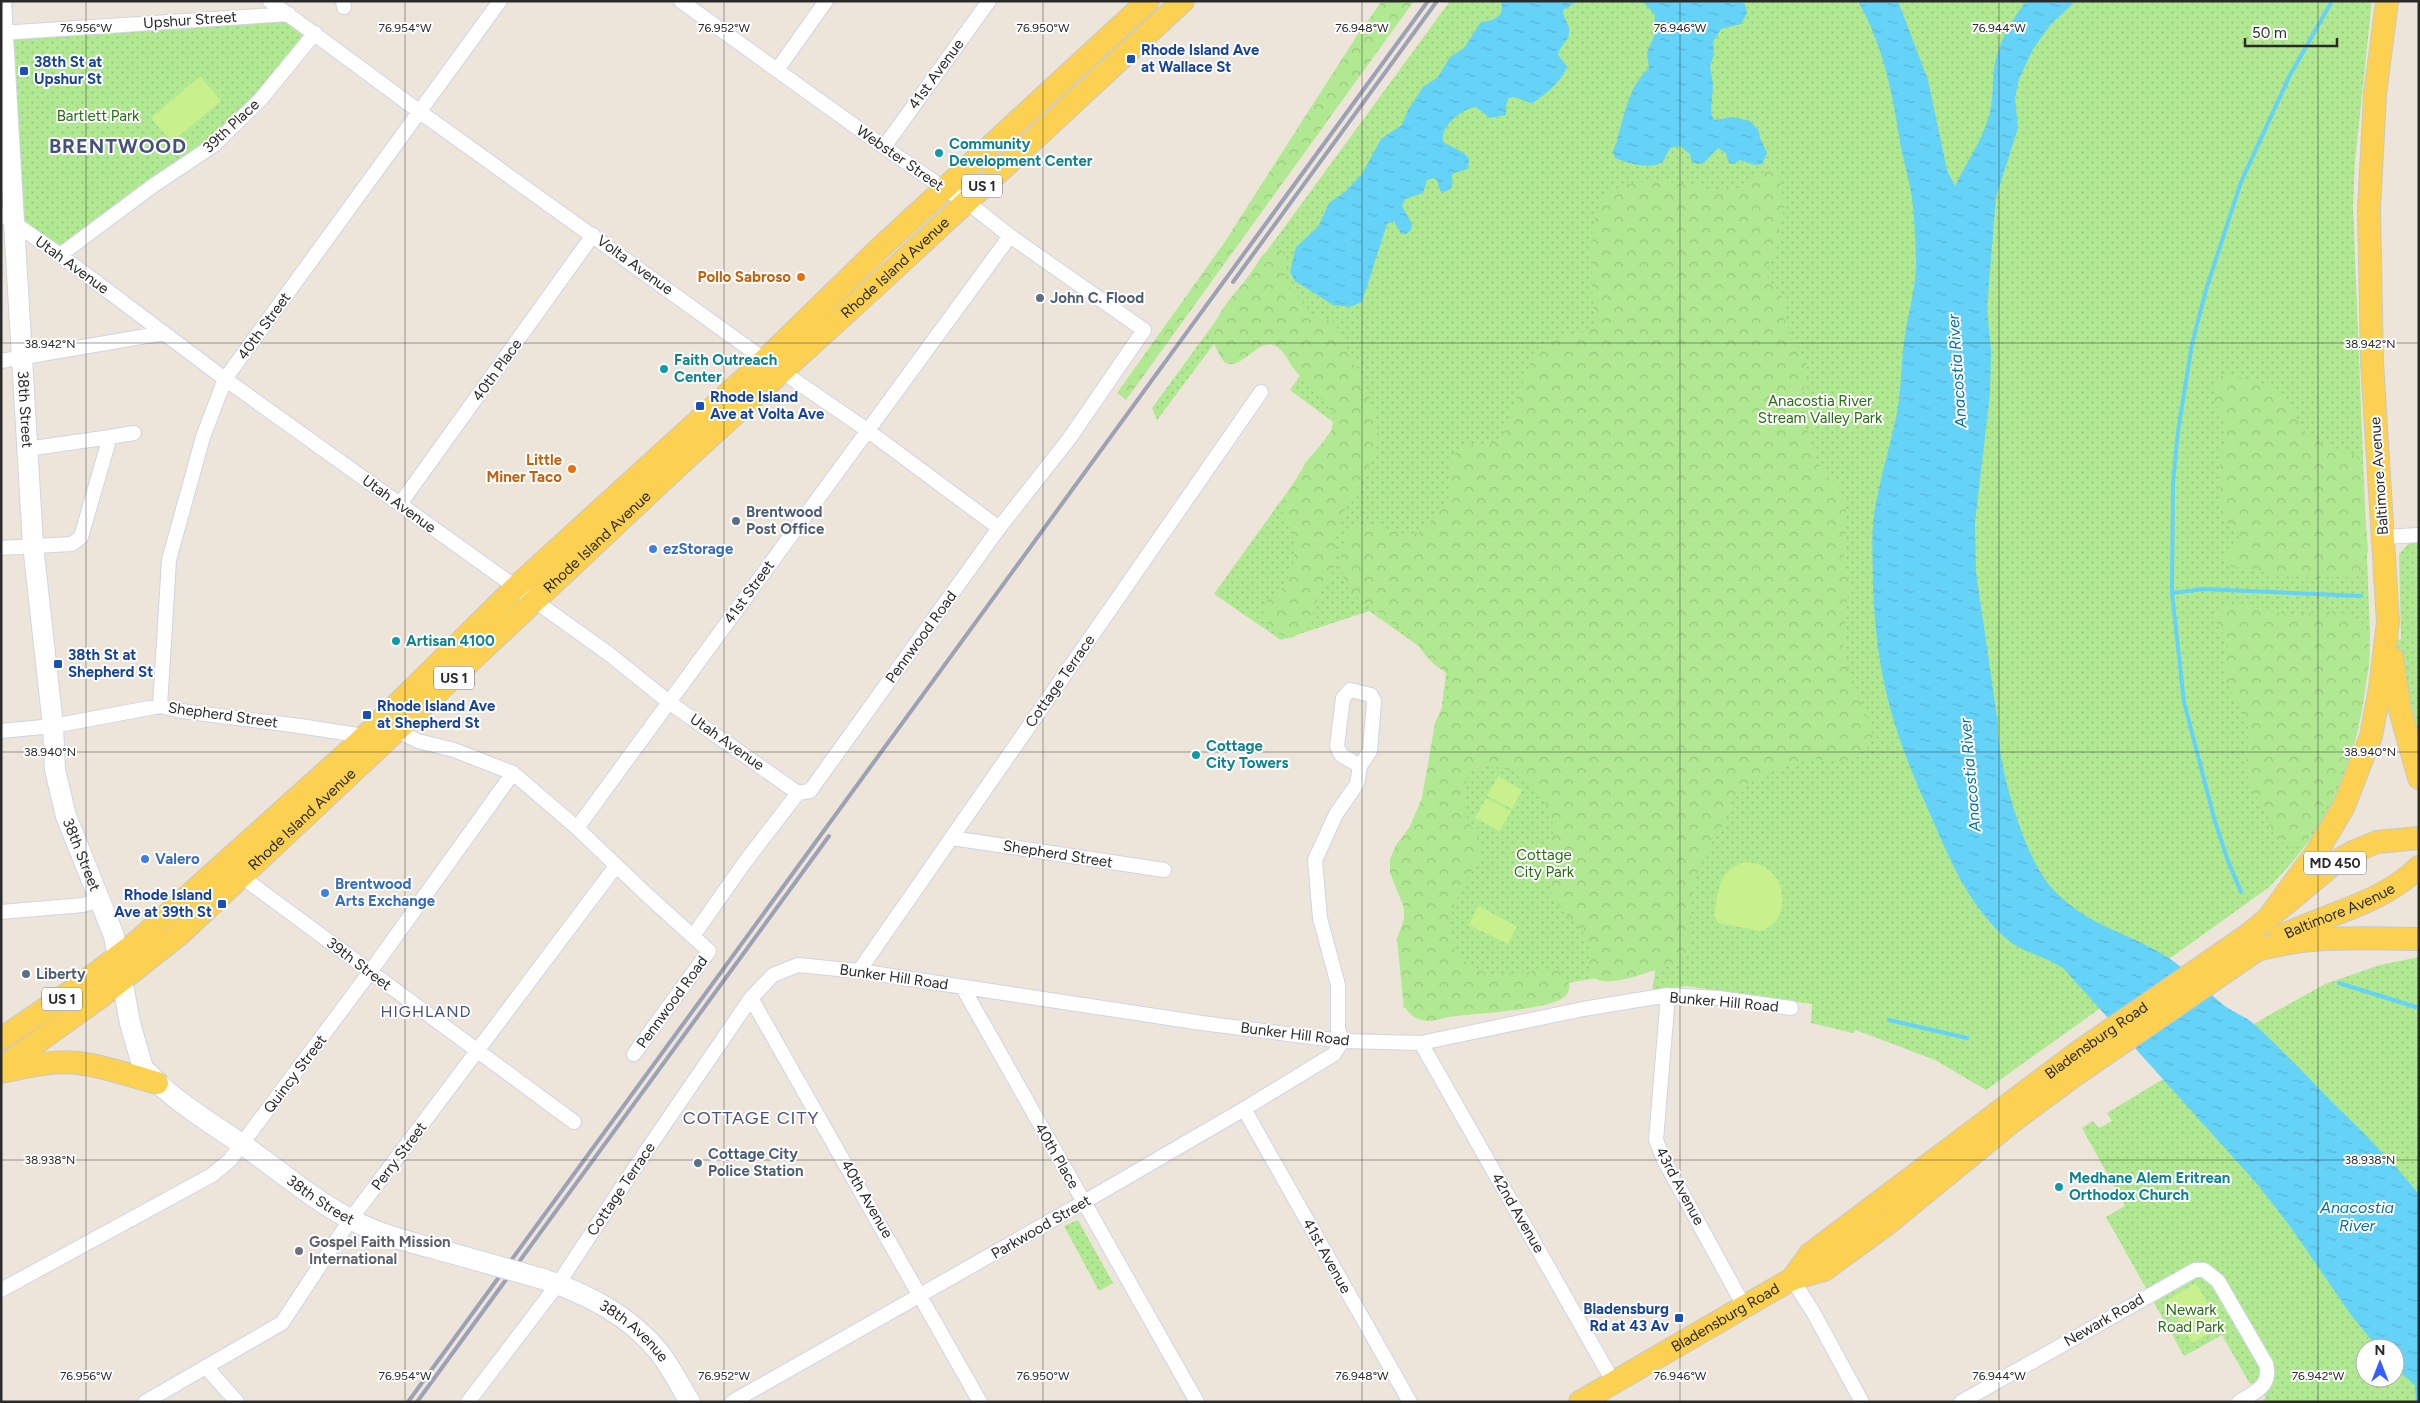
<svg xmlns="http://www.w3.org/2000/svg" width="2420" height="1403" viewBox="0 0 2420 1403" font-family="Figtree,sans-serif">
  <defs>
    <pattern id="green-dots" width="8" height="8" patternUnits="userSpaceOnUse" patternTransform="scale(1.25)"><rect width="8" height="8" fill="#b1e892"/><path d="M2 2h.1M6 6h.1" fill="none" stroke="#98c77e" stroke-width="1.8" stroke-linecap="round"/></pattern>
    <pattern id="forest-crowns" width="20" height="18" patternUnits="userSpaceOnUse" patternTransform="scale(1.25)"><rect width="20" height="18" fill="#b1e892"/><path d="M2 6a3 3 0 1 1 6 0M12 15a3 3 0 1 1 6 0" fill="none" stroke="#98c77e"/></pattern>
    <pattern id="water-ripples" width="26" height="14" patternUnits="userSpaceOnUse" patternTransform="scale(1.25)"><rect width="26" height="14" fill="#65d3f8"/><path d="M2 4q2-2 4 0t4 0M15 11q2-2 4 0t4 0" fill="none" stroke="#58b5d5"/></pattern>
  </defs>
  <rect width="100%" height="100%" fill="#ede5da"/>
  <path fill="url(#green-dots)" fill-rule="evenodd" d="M1450,1H2372L2355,161L2353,205L2370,635C2365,737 2343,815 2268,888L1986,1090L1935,1060L1856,1030L1853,1033L1811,1023L1812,1004L1686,986L1652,992L1656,965L1621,974L1448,1003L1403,1008L1447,666L1369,611L1281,640L1214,594L1336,424L1290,390L1316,352L1246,301L1157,420L1152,408Z
    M289,14L315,33L230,131L60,255L13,223L3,33Z
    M2419,541V767L2393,641L2401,639L2399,554L2409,543Z
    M2419,957V1402H2260L2266,1398L2255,1382L2250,1384L2222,1335L2184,1356L2106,1217L2125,1206L2082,1128L2093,1121L2099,1128L2112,1121L2107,1113L2264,1018L2325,984L2380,965ZM2365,1348H2395V1378H2365Z
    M1078,1220L1113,1283L1099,1291L1064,1226Z"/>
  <path fill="url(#forest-crowns)" d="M1382,1H1414L1126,400L1117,393L1224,243L1356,37Z
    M1768,170L1774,171L1778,175L1785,204L1779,228L1780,241L1768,265L1767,276L1770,283L1784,299L1785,322L1807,366L1805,385L1799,403L1801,419L1808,432L1818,463L1824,473L1839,488L1845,500L1847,516L1844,557L1849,583L1843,649L1850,678L1870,724L1873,735L1868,746L1855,759L1843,761L1815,759L1783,766L1741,788L1732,799L1728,816L1705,854L1697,874L1692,896L1688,951L1682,959L1673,964C1656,969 1612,988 1596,979C1584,973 1592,955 1589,944C1584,927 1566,918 1557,902C1551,894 1549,880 1545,871C1539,856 1554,845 1553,828C1550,790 1510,756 1472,770C1460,785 1463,810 1471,826C1477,837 1483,842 1480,855L1454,904L1450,922L1454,949L1461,959L1485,973L1496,975L1549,970L1558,971L1568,980C1570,986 1570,993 1564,997C1549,1010 1478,1013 1455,1016C1444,1017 1433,1023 1422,1020C1410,1017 1405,1009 1403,999L1397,939L1404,919V908L1390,873V859L1396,845L1409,828L1422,798L1435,723L1441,710L1448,703L1452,678C1446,671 1438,669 1432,662C1424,655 1420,646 1413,639C1405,630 1393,622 1383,615C1372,606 1359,601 1350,590C1336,573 1337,536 1359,526C1379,517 1406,545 1425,529C1430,526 1431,518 1436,514C1441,510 1447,509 1449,502C1454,485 1444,464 1458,451C1472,436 1487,456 1504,433L1530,363L1557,338L1585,332L1591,328L1595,318C1592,302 1592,288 1592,272C1590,212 1595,177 1667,182C1690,184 1715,194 1739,188C1750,185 1757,175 1768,170Z
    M1273,248L1280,249L1285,253L1284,280L1311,313L1335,323L1369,396L1379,436L1364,478L1347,504L1336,537L1334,567L1330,577L1322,588L1307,629L1292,638L1278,634L1265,620L1263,613L1264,605L1270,597L1281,591L1288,581L1294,558V534L1283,519L1282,504L1306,462L1331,433L1334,415C1323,396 1304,383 1291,365C1287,358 1282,348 1273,345C1256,340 1235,378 1222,359C1218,353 1215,345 1211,339C1212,315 1236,293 1250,275C1258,264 1260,253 1273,248Z
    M2227,374L2273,387L2282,393L2305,432L2331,447L2353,454L2359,460L2362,470L2368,551L2361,573L2351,578L2332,576L2316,579L2287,574L2274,575L2251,569L2233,567L2226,565L2223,559C2226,549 2239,550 2241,537L2226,521L2221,511L2220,459L2227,434L2215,401L2214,384L2217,378Z
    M2226,604C2249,603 2268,613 2290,614C2311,615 2343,605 2360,621C2379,639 2365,688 2360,709C2358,720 2358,732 2354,743C2339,778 2323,813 2303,845L2290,848C2282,843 2273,836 2270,826C2268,820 2269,813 2265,808C2256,796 2247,783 2247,767C2246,751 2252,738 2246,722C2240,706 2222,679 2223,662C2223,656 2227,649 2229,644C2222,627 2205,622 2226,604Z"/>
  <path fill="#c8f18d" d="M200,76L221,101L172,142L151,118Z
    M1498,776L1522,790L1512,809L1487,796Z
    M1486,798L1511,811L1500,831L1475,818Z
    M1744,862C1751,863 1757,863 1763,866C1789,879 1790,924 1760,931L1719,923L1714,915C1719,890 1717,872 1744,862Z
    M1478,906L1517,926L1508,944L1469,925Z
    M2196,1283L2221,1327L2192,1343L2167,1300Z"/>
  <path fill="url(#water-ripples)" d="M1501,1H1578L1563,10C1563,19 1570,24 1569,33C1568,42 1559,46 1558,55L1567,66C1564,79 1543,97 1532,103C1525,103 1510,91 1507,102C1505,107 1507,111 1506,115L1490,118L1476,107C1461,109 1440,126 1443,142L1464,153L1469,159L1468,169L1454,173L1452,175C1452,185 1455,188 1444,192L1440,191L1437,180L1433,178L1427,180L1423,193L1405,199L1402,206L1412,224L1411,230L1406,234H1401L1394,221L1387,224L1362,302L1350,307L1333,305L1295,281L1290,272L1296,247L1318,227L1329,203L1346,191L1362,174L1381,139L1402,125L1408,110L1423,87L1438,77L1450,57L1464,48L1481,22C1494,20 1505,18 1501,1Z
    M1642,1H1741L1745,4L1747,13L1741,24L1721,29L1713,42L1714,55L1710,66L1713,84L1711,113L1714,120L1733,117L1750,121L1759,131L1760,138L1767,153L1762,164L1755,165L1740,160L1734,164L1729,163L1726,153L1718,148L1704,163L1697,164L1691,161L1690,154L1680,146L1671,148C1667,152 1666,158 1663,161C1652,171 1627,163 1615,158L1613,152C1614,147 1617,143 1618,137C1624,115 1630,84 1649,68L1647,52L1656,32L1654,25L1655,15Z
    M1858,1H1898L1928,80L1947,170L1955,186C1966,163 1982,141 1989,116C1994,99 1992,80 1995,63C1999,42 2013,18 2026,1H2076L2051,24L2033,49L2019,79L2015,98L2018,128L1996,197L1987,308L1991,350L1990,393L1975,523L1976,572L1998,724C1997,764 2024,857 2051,887C2088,929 2133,932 2176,963C2192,975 2205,990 2221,1003C2230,1011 2243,1015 2253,1023C2279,1047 2303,1072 2328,1098C2360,1129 2391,1160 2419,1194V1402H2416L2415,1385L2395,1368V1348H2378L2351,1315L2292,1229L2258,1185L2064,969C2047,957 2024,953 2008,940C1967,905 1948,855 1927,807C1891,726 1876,672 1873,584C1873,561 1871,538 1874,515C1879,481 1890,447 1897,413C1902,385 1901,356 1906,329C1910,306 1916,285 1916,261C1915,241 1915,219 1912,198C1909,178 1902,157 1899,136C1892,90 1882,43 1858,1Z"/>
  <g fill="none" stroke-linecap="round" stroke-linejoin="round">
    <path stroke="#65d3f8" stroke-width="4" d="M2172,593L2204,589L2361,596
      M2241,892L2228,861L2214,818L2184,702L2172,593L2173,483L2178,431L2192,344L2206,290L2241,182L2290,75L2332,1
      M2339,983L2419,1008
      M1889,1020L1967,1038"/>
    <g stroke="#d0d4e4" stroke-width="16">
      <path id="minor" d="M270,1L420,112L765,360L867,430L999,528
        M343,1L344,7
        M681,1L884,147L946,190L966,201L1010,236L1144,330L1069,439L999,528L810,791L798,793L745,862L693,936
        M1,33L289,14
        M777,70L826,1
        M884,147L989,1
        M1,214L60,255L225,379L609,654L670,703L798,793
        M60,255L154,185L214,145L260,100L315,33
        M1,361L164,333
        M27,449L110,437
        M400,504L593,235
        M2383,537L2419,535
        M1,548L72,544L81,537L110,437L134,433
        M160,706L169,560L203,437L225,379L500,1
        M396,730L418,741L454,750L513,773L577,828L645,893L709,951L634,1054
        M1,731L53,726L160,706L181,711L300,726L364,736
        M577,828L1010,236
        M952,838L1164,870
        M242,877L574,1122
        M1,912L83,905L99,900
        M859,971L1261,392
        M963,988L1197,1402
        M1668,995L1656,1140L1664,1160L1745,1308
        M751,998L980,1402
        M1342,1041L1338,1029V985L1320,918L1315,860L1336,814L1357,784L1360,766L1370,751L1374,701L1371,695L1350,690L1343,698L1337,746L1341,755L1360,766
        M1421,1043L1614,1383
        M1244,1109L1410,1402
        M1792,1279L1813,1312L1862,1402
        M1,1290L212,1175L230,1160L370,972L513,773
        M206,1367L237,1402
        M145,1402L282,1323L350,1220L616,866
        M468,1402L558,1284L636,1166L751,998L773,975L798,965L859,971L1202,1023L1342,1041L1421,1043L1583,1009L1668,995L1718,998L1791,1008
        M732,1402L1084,1202L1244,1109L1334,1054L1342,1041
        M1961,1402L2195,1270H2204L2218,1281L2266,1364C2272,1386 2255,1392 2239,1402"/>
    </g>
    <g stroke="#d0d4e4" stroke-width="22">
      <g id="secondary">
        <path id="s1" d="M1,1L33,545L53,726L55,770L66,816L114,936L130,1023L143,1068"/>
        <path id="s2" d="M147,1072C173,1100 208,1121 240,1143C277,1168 310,1198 350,1219C387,1239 432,1247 472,1259"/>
        <path id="s3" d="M543,1279C587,1294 629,1315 659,1352C671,1367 680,1386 690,1402"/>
      </g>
    </g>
    <g stroke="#c8c8c8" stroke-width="24">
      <g id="primary">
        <path d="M2392,658L2400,710L2419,778"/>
        <path d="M2266,921L2316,853L2344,806L2371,736L2380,688L2388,622L2372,362L2369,209L2375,95L2387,1"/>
        <path id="s4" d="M2280,937C2327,913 2380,905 2419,867"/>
        <path d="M1,1039L82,984L138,941L356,745L515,588L765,360L879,249L1148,1"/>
        <path id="s5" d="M1,1068L99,998L181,933L679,465L880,282L1183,1"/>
        <path d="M1,1072C26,1067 53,1060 78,1063C105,1066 131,1076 157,1083"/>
        <path id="s6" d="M1792,1279L1810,1254L2077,1053L2248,935L2337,861L2355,851L2377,842L2419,838"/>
        <path id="s7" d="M1580,1402L1792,1279L1824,1270L1887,1224L2013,1121L2075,1075L2257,950C2311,935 2364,938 2419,939"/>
      </g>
    </g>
    <use href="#minor" stroke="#fff" stroke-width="14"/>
    <use href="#secondary" stroke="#fff" stroke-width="20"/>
    <use href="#primary" stroke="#fcd151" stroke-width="22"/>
    <path stroke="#9da1b6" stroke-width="4" d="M1233,282L1437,1
      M408,1402L1428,1
      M417,1402L829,836"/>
    <g stroke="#d0d4e4" stroke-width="22" stroke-linecap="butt">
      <path id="secondary-bridge" d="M472,1259L543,1279"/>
    </g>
    <use href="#secondary-bridge" stroke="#fff" stroke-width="20"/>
  </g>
  <path fill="none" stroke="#2a2a2a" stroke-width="1" stroke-opacity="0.45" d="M86,1V1402M405,1V1402M724,1V1402M1043,1V1402M1362,1V1402M1680,1V1402M1999,1V1402M2318,1V1402M1,343H2419M1,752H2419M1,1160H2419"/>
  <g fill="#1a4fb4" stroke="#fff" stroke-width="2">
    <rect x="1126" y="54" width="10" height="10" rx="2.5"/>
    <rect x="19" y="66" width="10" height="10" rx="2.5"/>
    <rect x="695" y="401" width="10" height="10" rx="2.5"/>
    <rect x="53" y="659" width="10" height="10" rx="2.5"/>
    <rect x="362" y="710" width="10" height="10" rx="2.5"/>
    <rect x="217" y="899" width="10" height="10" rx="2.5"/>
    <rect x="1674" y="1313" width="10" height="10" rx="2.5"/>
  </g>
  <g fill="#0f9aa8" stroke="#fff" stroke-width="2">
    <circle cx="939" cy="153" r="5"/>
    <circle cx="664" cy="369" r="5"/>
    <circle cx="396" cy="641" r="5"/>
    <circle cx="1196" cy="755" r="5"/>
    <circle cx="2059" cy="1187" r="5"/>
  </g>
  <g fill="#e8710a" stroke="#fff" stroke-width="2">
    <circle cx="801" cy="277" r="5"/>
    <circle cx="572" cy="469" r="5"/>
  </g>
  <g fill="#5c6f8a" stroke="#fff" stroke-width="2">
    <circle cx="1040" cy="298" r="5"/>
    <circle cx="736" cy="521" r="5"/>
    <circle cx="26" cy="974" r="5"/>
    <circle cx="698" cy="1163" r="5"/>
  </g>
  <g fill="#3f7fe0" stroke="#fff" stroke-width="2">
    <circle cx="653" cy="549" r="5"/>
    <circle cx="145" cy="859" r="5"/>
    <circle cx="325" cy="893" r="5"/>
  </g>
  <circle fill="#6b7280" stroke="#fff" stroke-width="2" cx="299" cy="1251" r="5"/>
  <g text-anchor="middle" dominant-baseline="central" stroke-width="4" stroke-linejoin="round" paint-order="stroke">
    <g fill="#fff" stroke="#6a6a6a" stroke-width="1">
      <rect x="962" y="174.5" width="40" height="23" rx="4"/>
      <rect x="434" y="666.5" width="40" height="23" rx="4"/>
      <rect x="2304" y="851.5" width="62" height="23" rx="4"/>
      <rect x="42" y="987.5" width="40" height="23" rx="4"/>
    </g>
    <g font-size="14" font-weight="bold" fill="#2a2a2a">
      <text x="982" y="186">US 1</text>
      <text x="454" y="678">US 1</text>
      <text x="2335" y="863">MD 450</text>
      <text x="62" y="999">US 1</text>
    </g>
    <g font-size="15" fill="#2a2a2a" stroke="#fff">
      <text transform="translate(190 20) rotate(-4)">Upshur Street</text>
      <text transform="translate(936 74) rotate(-54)">41st Avenue</text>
      <text transform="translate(231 126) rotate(-43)">39th Place</text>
      <text transform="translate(900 158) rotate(35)">Webster Street</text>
      <text transform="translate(72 265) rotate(36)">Utah Avenue</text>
      <text transform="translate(635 265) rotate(36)">Volta Avenue</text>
      <text stroke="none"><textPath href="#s5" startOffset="1201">Rhode Island Avenue</textPath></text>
      <text transform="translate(264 326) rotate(-54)">40th Street</text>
      <text transform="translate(497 370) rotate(-54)">40th Place</text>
      <text stroke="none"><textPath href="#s1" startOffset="409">38th Street</textPath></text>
      <text transform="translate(2379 476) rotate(-94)">Baltimore Avenue</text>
      <text transform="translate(399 504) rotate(36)">Utah Avenue</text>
      <text stroke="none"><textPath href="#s5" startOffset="796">Rhode Island Avenue</textPath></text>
      <text transform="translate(749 592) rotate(-54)">41st Street</text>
      <text transform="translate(921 637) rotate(-54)">Pennwood Road</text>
      <text transform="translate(1060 681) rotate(-55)">Cottage Terrace</text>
      <text transform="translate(223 715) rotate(8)">Shepherd Street</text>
      <text transform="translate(727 742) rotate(35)">Utah Avenue</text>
      <text stroke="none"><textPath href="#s5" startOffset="391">Rhode Island Avenue</textPath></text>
      <text transform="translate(1058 854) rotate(9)">Shepherd Street</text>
      <text stroke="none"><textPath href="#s1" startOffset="860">38th Street</textPath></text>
      <text stroke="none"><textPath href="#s4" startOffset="65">Baltimore Avenue</textPath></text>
      <text transform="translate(359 964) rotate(37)">39th Street</text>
      <text transform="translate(894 977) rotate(8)">Bunker Hill Road</text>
      <text transform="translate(672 1002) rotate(-54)">Pennwood Road</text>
      <text transform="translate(1724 1002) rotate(5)">Bunker Hill Road</text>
      <text transform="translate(1295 1034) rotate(7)">Bunker Hill Road</text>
      <text stroke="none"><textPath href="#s6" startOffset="388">Bladensburg Road</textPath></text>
      <text transform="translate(295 1074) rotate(-53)">Quincy Street</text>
      <text transform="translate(399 1156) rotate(-53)">Perry Street</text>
      <text transform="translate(1057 1156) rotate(60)">40th Place</text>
      <text transform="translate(1680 1186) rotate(62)">43rd Avenue</text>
      <text transform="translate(621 1189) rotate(-56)">Cottage Terrace</text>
      <text stroke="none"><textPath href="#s2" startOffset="216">38th Street</textPath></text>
      <text transform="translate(867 1199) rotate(60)">40th Avenue</text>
      <text transform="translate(1518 1213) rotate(60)">42nd Avenue</text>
      <text transform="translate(1041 1227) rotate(-30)">Parkwood Street</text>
      <text transform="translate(1327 1256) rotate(61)">41st Avenue</text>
      <text stroke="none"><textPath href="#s7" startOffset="168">Bladensburg Road</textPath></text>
      <text transform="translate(2104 1320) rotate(-30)">Newark Road</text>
      <text stroke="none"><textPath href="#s3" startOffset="106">38th Avenue</textPath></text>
    </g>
    <g font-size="15" font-weight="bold" fill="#164399" stroke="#fff" text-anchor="start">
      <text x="1141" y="50">Rhode Island Ave<tspan x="1141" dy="17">at Wallace St</tspan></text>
      <text x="34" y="62">38th St at<tspan x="34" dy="17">Upshur St</tspan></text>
      <text x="710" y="397">Rhode Island<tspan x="710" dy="17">Ave at Volta Ave</tspan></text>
      <text x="68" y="655">38th St at<tspan x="68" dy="17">Shepherd St</tspan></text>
      <text x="377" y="706">Rhode Island Ave<tspan x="377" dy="17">at Shepherd St</tspan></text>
      <text x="212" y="895" text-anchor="end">Rhode Island<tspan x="212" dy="17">Ave at 39th St</tspan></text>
      <text x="1669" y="1309" text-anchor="end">Bladensburg<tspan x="1669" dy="17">Rd at 43 Av</tspan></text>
    </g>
    <g font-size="15" fill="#286d14" stroke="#fff">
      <text x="98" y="116">Bartlett Park</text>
      <text x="1820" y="401">Anacostia River<tspan x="1820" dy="17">Stream Valley Park</tspan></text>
      <text x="1544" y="855">Cottage<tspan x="1544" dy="17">City Park</tspan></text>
      <text x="2191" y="1310">Newark<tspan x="2191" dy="17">Road Park</tspan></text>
    </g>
    <g font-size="15" font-weight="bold" fill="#0d838f" stroke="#fff" text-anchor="start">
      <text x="949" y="144">Community<tspan x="949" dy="17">Development Center</tspan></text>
      <text x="674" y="360">Faith Outreach<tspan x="674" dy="17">Center</tspan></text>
      <text x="406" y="641">Artisan 4100</text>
      <text x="1206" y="746">Cottage<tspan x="1206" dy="17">City Towers</tspan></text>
      <text x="2069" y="1178">Medhane Alem Eritrean<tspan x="2069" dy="17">Orthodox Church</tspan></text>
    </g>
    <g font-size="15" font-weight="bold" fill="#c56008" stroke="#fff" text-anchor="end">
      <text x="791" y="277">Pollo Sabroso</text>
      <text x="562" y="460">Little<tspan x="562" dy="17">Miner Taco</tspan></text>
    </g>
    <g font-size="15" font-weight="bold" fill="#4e5e75" stroke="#fff" text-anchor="start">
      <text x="1050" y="298">John C. Flood</text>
      <text x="746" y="512">Brentwood<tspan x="746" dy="17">Post Office</tspan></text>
      <text x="36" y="974">Liberty</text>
      <text x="708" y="1154">Cottage City<tspan x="708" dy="17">Police Station</tspan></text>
    </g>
    <g font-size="15" font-weight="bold" fill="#366cbe" stroke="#fff" text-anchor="start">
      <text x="663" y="549">ezStorage</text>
      <text x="155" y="859">Valero</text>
      <text x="335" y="884">Brentwood<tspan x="335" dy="17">Arts Exchange</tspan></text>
    </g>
    <g font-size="15" font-weight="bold" fill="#5b616d" stroke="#fff" text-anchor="start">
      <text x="309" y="1242">Gospel Faith Mission<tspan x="309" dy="17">International</tspan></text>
    </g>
    <g font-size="16" font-style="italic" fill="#0370a5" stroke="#fff">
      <text transform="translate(1957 371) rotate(-94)">Anacostia River</text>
      <text transform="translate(1970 775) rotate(-95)">Anacostia River</text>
      <text x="2357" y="1207">Anacostia<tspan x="2357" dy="18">River</tspan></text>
    </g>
    <g font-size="16" letter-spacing="1" fill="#47517e" stroke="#fff">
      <text x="426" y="1011">HIGHLAND</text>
    </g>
    <g font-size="18" letter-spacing="1" fill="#47517e" stroke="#fff">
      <text x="751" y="1118">COTTAGE CITY</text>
    </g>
    <g font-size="20" font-weight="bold" letter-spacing="1" fill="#47517e" stroke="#fff">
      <text x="118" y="146">BRENTWOOD</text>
    </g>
  </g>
  <g font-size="12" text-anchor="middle" fill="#2a2a2a" stroke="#fff" stroke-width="4" stroke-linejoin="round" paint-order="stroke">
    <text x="86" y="32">76.956°W</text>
    <text x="405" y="32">76.954°W</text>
    <text x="724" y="32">76.952°W</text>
    <text x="1043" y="32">76.950°W</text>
    <text x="1362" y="32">76.948°W</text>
    <text x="1680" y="32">76.946°W</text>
    <text x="1999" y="32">76.944°W</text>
    <text x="50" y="348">38.942°N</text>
    <text x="2370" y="348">38.942°N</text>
    <text x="50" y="756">38.940°N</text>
    <text x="2370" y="756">38.940°N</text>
    <text x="50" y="1164">38.938°N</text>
    <text x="2370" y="1164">38.938°N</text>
    <text x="86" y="1380">76.956°W</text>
    <text x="405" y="1380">76.954°W</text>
    <text x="724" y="1380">76.952°W</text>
    <text x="1043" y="1380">76.950°W</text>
    <text x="1362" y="1380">76.948°W</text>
    <text x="1680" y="1380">76.946°W</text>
    <text x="1999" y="1380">76.944°W</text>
    <text x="2318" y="1380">76.942°W</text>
  </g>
  <rect width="2420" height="1403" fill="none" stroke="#2a2a2a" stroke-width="5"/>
  <g transform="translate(2380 1363)"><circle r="24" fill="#ffffff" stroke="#aaaaaa"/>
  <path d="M0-4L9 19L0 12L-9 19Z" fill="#365eff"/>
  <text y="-8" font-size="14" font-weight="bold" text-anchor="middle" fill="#2a2a2a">N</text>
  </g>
  <path d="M2245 38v8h92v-8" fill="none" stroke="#2a2a2a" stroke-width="2.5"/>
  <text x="2252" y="38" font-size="15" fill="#2a2a2a" stroke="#ffffff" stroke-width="4" paint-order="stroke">50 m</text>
</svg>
